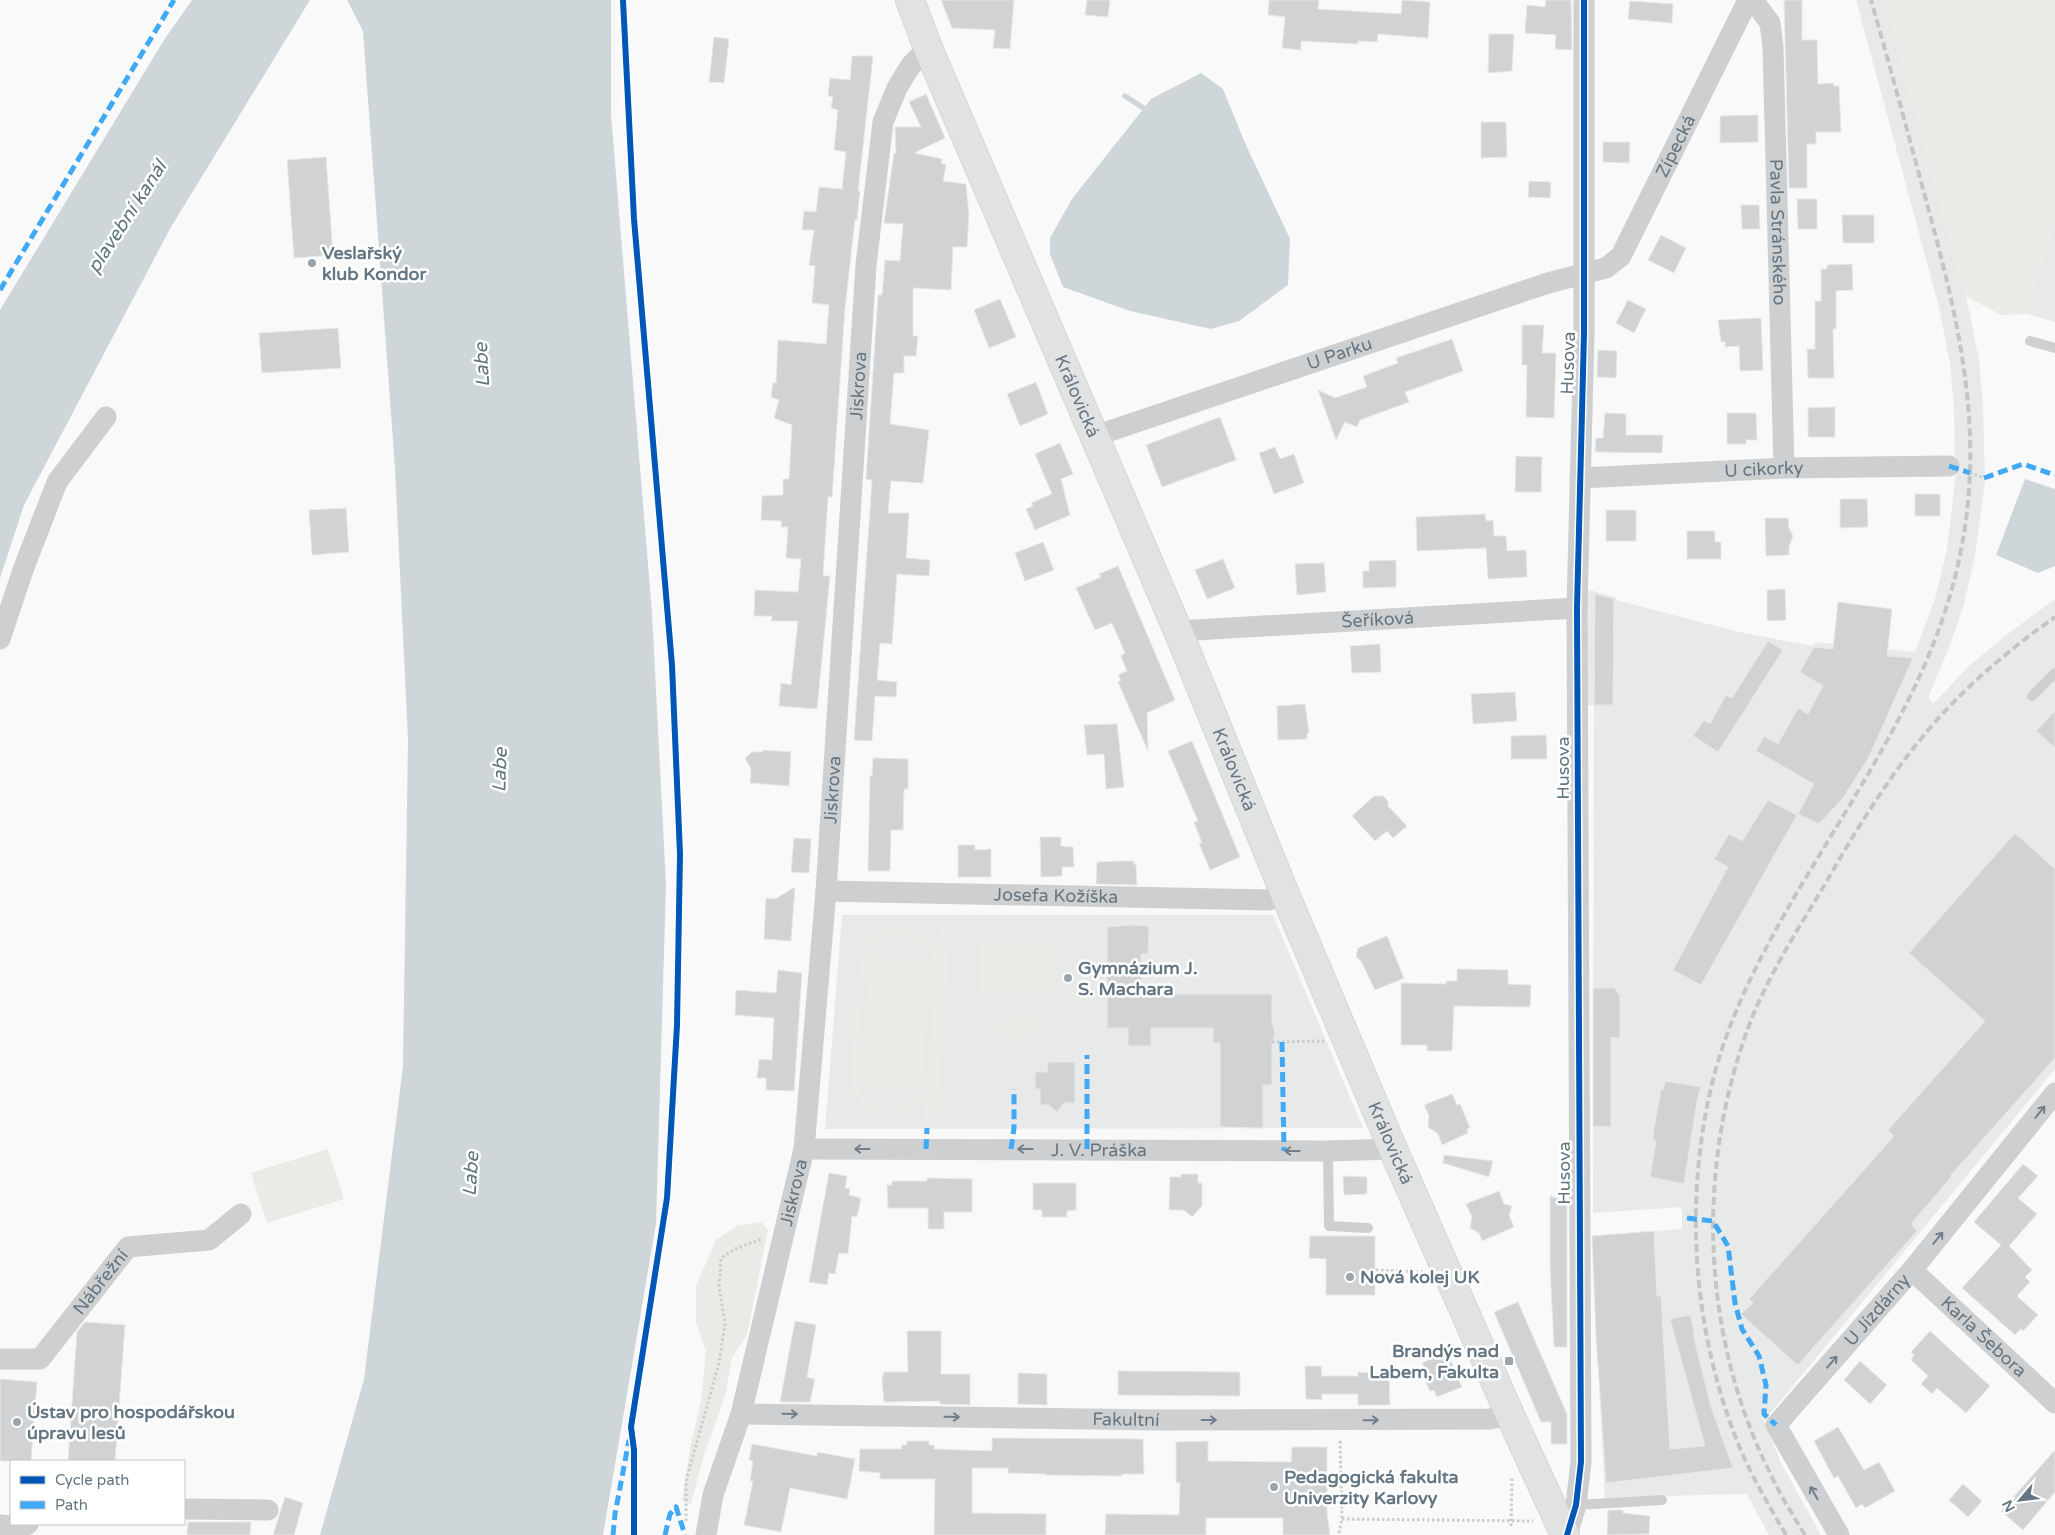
<svg xmlns="http://www.w3.org/2000/svg" width="2055" height="1535" viewBox="0 0 2055 1535" font-family="'Varela Round',sans-serif">
  <rect width="100%" height="100%" fill="#f9f9f9"/>
  <path fill="#e8e9e9" d="M1856,0H1887L1967,300L1979,360L1983,405L1985,482L1975,555L1963,608L1948,650L1928,698L1933,704L1969,666L2005,636L2055,599V1069L1764,1421L1781,1463L1821,1535H1769L1745,1491L1746,1494L1623,1497L1605,1499L1592,1236L1682,1229V1207L1593,1213L1594,705H1584L1585,589L1616,597V600L1739,632L1813,646L1816,642L1915,652L1935,599L1947,549L1955,480L1954,407L1950,364L1939,307Z
    M2055,216V322L2027,314Z
    M842,915H1273L1363,1128L825,1129Z"/>
  <path fill="#e8ebe6" fill-rule="evenodd" d="M1883,0H2055V216L2027,314L2001,315L1962,294Z
    M939,923L953,924L937,1124L922,1123L924,1103C893,1130 853,1117 850,1074C852,1049 854,963 866,945C873,934 885,928 898,927C914,925 927,936 936,948ZM901,934C922,937 934,951 935,973L926,1080C914,1123 861,1119 857,1074L867,958C874,943 884,936 901,934Z
    M979,945H1055V992L980,993Z
    M869,956L932,961L922,1089L859,1084Z
    M1033,1014L1035,1030L1031,1045L993,1028L992,1029H984L985,1023L993,1024Z
    M968,1020H977V1041H974L975,1121H971V1041H968Z
    M328,1149L344,1199L267,1223L251,1173Z
    M761,1222L768,1230L747,1335L732,1358L725,1396L703,1458L691,1504L682,1501L691,1443L701,1401L706,1351L696,1322V1286L716,1240L737,1226Z"/>
  <path fill="#ced6d9" d="M192,0H310L171,227L24,505L0,578V310L164,40Z
    M347,0H611V114L652,613L666,885L656,1224L603,1535H320L364,1379L403,1066L408,740L395,468L363,31Z
    M1201,73L1223,89L1245,143L1290,239L1288,285L1239,321L1211,329L1130,311L1063,287L1050,254V238L1072,199L1151,99Z
    M2025,479L2055,489V566L2038,573L1996,555Z"/>
  <g fill="none" stroke-linecap="round" stroke-linejoin="round">
    <path stroke="#ced6d9" stroke-width="5.5" d="M1125,96L1148,111"/>
  </g>
  <path fill="#d0d2d3" stroke="#e8e8e8" d="M941,0H1014L1010,49L993,48L995,30L952,28Z
    M1087,0H1110L1108,17L1085,15Z
    M1269,0H1319L1318,9L1401,14L1402,0L1430,2L1428,38L1378,34L1377,42L1358,41V44L1301,41V50L1282,48L1285,17L1268,15Z
    M1546,0H1571L1572,50L1555,49L1556,35L1525,33L1527,5L1545,7Z
    M1784,0H1802V40H1817L1818,84L1833,83L1834,86H1839L1841,132H1816V144H1807V188H1789Z
    M1630,1L1673,4L1672,23L1628,19Z
    M1489,34H1514L1512,71L1488,73Z
    M714,37L729,39L724,83L709,82Z
    M852,56H873L858,191H860L857,220H855L845,308L832,497H828L823,576H830L817,709L779,706L781,683L791,685L798,621H771L772,616H754L755,590L798,592L801,559L786,558L788,527H781L782,521L761,520L762,496L783,495V479H789L792,425L774,418L779,400L771,397L773,383H776L778,340L826,344L829,305L812,303L815,266L809,265L814,230H802L804,211L816,212L819,187L842,189L846,152L834,150L838,110L831,108L833,97L828,96L830,78L850,80Z
    M926,94L945,138L914,153L942,159L941,163L946,165L943,181L966,184L969,215L967,247H953L951,290L913,288V336H918L916,356H904V373H894L890,424L929,430L923,483L891,481L888,513H909L906,558L930,560L929,576L897,574L892,644L880,643L877,680L897,682L896,697L875,696L872,741L854,740L872,480L866,479L878,295H882L885,260L900,261L903,224L884,223L894,153L896,154L895,127H921L909,102Z
    M1758,115V142L1720,143V116Z
    M1481,122H1506L1507,157L1481,158Z
    M1603,142H1630L1629,163L1603,162Z
    M326,157L333,255L294,258L287,160Z
    M1529,181L1551,182L1550,198L1528,197Z
    M1797,199H1817V229H1798Z
    M1741,205H1759L1760,229H1742Z
    M1842,215H1874V243H1843Z
    M1661,235L1686,248L1674,273L1648,260Z
    M1852,264L1853,290L1836,291V329H1833L1834,378H1808L1807,349H1815V301H1821V269H1827V265Z
    M1000,299L1016,337L989,348L974,310Z
    M1628,300L1646,309L1634,333L1616,323Z
    M1761,318L1763,370L1740,371L1739,346L1725,347V342H1721L1718,320Z
    M1522,325H1544L1542,353H1556L1554,418L1526,417L1527,365H1522Z
    M338,328L341,368L262,373L259,333Z
    M1452,339L1463,371L1405,392L1409,402L1360,420L1357,427L1345,422L1336,440L1318,390L1335,398L1367,387L1363,376L1398,363L1396,358Z
    M1598,350L1617,351L1616,378L1597,377Z
    M1036,382L1048,414L1020,426L1007,394Z
    M1835,407V437H1808V408Z
    M1605,413L1626,414V435H1663L1662,453L1595,452L1596,438H1603Z
    M1727,413H1756L1757,440H1746V444H1727Z
    M1220,417L1236,460L1162,487L1146,445Z
    M1060,443L1073,474L1061,479L1070,515L1035,530L1026,509L1033,506L1031,503L1052,494L1035,454Z
    M1275,447L1280,459L1294,454L1304,483L1274,494L1259,453Z
    M1516,456L1542,457L1541,492H1515Z
    M1915,494H1940V516H1915Z
    M1840,499H1867L1868,527L1840,528Z
    M346,508L349,552L312,555L309,510Z
    M1606,510H1636V541H1606Z
    M1485,514L1486,521L1493,520L1494,536H1506L1507,551L1526,550L1527,577L1488,579L1486,548L1417,551L1416,517Z
    M1765,518H1788L1789,528L1793,536L1789,547V555L1766,556Z
    M1687,531H1715V542H1721V559H1687Z
    M1043,542L1054,570L1025,581L1015,553Z
    M1223,559L1235,588L1207,599L1195,570Z
    M1396,560V587L1363,588V571H1369V561Z
    M1324,563L1326,592L1297,595L1295,564Z
    M1118,566L1175,700L1147,713L1148,751L1118,682L1121,680L1118,675L1127,671L1121,656L1125,653L1112,623L1095,630L1076,588L1101,577L1099,574Z
    M1785,589L1786,620L1767,621V590Z
    M1595,594L1614,599L1613,705H1594Z
    M1838,602L1892,609L1887,656L1913,658L1869,757L1843,798L1819,824L1798,814L1814,784L1756,751L1764,736L1778,744L1798,708L1808,714L1823,686L1800,672L1814,647L1833,649Z
    M1768,641L1783,650L1718,752L1693,736L1704,720L1710,724L1726,695L1732,698Z
    M1380,644L1381,672L1352,673L1350,646Z
    M1515,692L1517,721L1473,724L1471,694Z
    M1305,704L1309,733L1307,734V739L1278,740L1277,706Z
    M2055,711V748L2036,731Z
    M1117,724L1124,787L1106,789L1104,754L1087,755L1084,725Z
    M1546,735L1547,759H1511V736Z
    M1192,741L1240,857L1210,870L1199,843H1202L1194,822L1198,821L1168,751Z
    M763,750L791,752L789,786L750,783L751,769L745,758L752,752H763Z
    M873,758L908,759V789H904L903,830H891L890,871H868L870,776H872Z
    M1374,796H1383L1388,801V806L1407,826L1393,838L1387,831L1375,841L1352,816Z
    M1768,800L1797,815L1701,985L1673,970L1728,867L1714,859L1729,834L1742,841Z
    M2015,833L2055,869V1058L1951,1175L1952,1176L1911,1224L1917,1231L1909,1240L1804,1358L1798,1365L1796,1364L1741,1314L1753,1303L1749,1299L1894,1136L1888,1130L1985,1021L1909,953Z
    M1040,837H1061V846L1073,847L1074,867H1062V876L1041,877Z
    M794,838L811,839L809,873L791,872Z
    M958,845H975V850L991,849V877H958Z
    M1120,861H1134V864L1136,865L1137,885L1096,884L1097,862Z
    M795,887L791,941L764,939L766,898L775,899Z
    M1129,925L1149,926L1148,954H1141V994H1272V1022L1275,1034L1272,1043V1085H1263V1128L1220,1127V1043H1213V1028H1151V1046H1128V1028H1107V927Z
    M1387,936L1404,978L1375,990L1361,961L1356,957L1358,948Z
    M1457,969L1508,970V984L1531,985L1530,1007L1454,1006L1452,1051H1427V1045H1401V983L1446,984V981H1457Z
    M778,970L802,973L794,1091L766,1090V1078H757L759,1059L772,1060L774,1018L735,1015L736,990L776,993Z
    M1593,988H1614L1620,995V1038L1611,1037V1127L1593,1126Z
    M1048,1062H1075V1103H1064L1057,1112L1049,1105H1040V1089H1035V1072H1047Z
    M1665,1081L1701,1087L1697,1101L1684,1184L1650,1177L1656,1141L1653,1140L1654,1128L1661,1089L1663,1090Z
    M1452,1094L1457,1105L1460,1104L1470,1128L1467,1129L1468,1133L1442,1145L1438,1134L1428,1127L1429,1115L1424,1105Z
    M1444,1155L1493,1161L1489,1177L1443,1163Z
    M2023,1164L2038,1176L2018,1198L2037,1214L2009,1246L2032,1270L2025,1277L2030,1282L2017,1296L2038,1315L2023,1331L2021,1329L2015,1335L1962,1288L2001,1245L1974,1222Z
    M829,1173L847,1176L845,1188L850,1189L849,1195L861,1198L857,1217L852,1216L848,1254L839,1253L835,1274L829,1273L827,1285L809,1282Z
    M1181,1174H1198V1183H1202V1206L1192,1217L1184,1210H1169L1170,1177H1181Z
    M1343,1176L1367,1177V1194L1344,1195Z
    M927,1178L972,1179V1212H944V1229H928V1208H888L887,1185H892V1181H927Z
    M1033,1183H1076V1210L1067,1211V1217H1042V1210H1033Z
    M1499,1191L1504,1204L1512,1206L1509,1215L1514,1227L1482,1241L1479,1233L1470,1228L1472,1217L1466,1204Z
    M1550,1196L1567,1201V1347H1554L1550,1267Z
    M1654,1231L1657,1296H1661L1670,1449L1705,1446L1670,1319L1691,1315L1695,1342L1711,1407L1733,1468L1606,1483L1596,1336L1592,1236Z
    M1310,1236H1375V1295H1326V1259L1309,1258Z
    M1518,1302L1567,1414V1444H1551V1422H1541L1494,1312Z
    M795,1321L816,1325L807,1377L815,1379L810,1402H780Z
    M85,1322L125,1325L115,1461H68L77,1332Z
    M907,1331H941V1374H970V1405L940,1404V1401L884,1402L882,1379L884,1372H908Z
    M1930,1331L1990,1386L1966,1413L1937,1388L1932,1394L1921,1384L1928,1376L1911,1360L1914,1355L1911,1352Z
    M1447,1352L1462,1387L1437,1397L1434,1390L1430,1391L1423,1376L1427,1374L1422,1363Z
    M1860,1361L1887,1385L1870,1404L1844,1380Z
    M1305,1366H1321L1322,1376H1358V1372L1389,1374L1390,1405H1358V1394H1322V1400L1306,1399Z
    M1118,1371L1240,1372V1396L1118,1395Z
    M1018,1373L1047,1374V1405L1018,1404Z
    M0,1379L37,1382L31,1461H0Z
    M1838,1427L1864,1470L1879,1462L1895,1491L1865,1508L1862,1504L1856,1508L1838,1476L1834,1478L1814,1441Z
    M992,1438L1143,1439L1144,1474H1122V1476L1046,1475V1474L1008,1473V1468H972V1513L1046,1514V1535H934L935,1479H880V1473L859,1471L860,1449H902L901,1445H907V1441H929V1445H934V1449L992,1451Z
    M1208,1441V1461L1291,1462L1292,1447H1327V1512L1330,1535H1283V1518H1206V1535H1105L1106,1514L1179,1515L1180,1482L1176,1483V1442Z
    M752,1444L817,1456V1452L855,1459L847,1499L790,1488L781,1532L744,1525L753,1481H750L753,1461L749,1460Z
    M2055,1450V1492L2023,1530L2001,1511Z
    M1963,1484L1982,1501L1968,1517L1949,1500Z
    M285,1497L303,1503L294,1535H273Z
    M1608,1510H1623V1513L1650,1516L1649,1534L1607,1535Z
    M188,1522H251L250,1535H187Z"/>
  <g fill="none" stroke-linecap="round" stroke-linejoin="round">
    <g stroke="#d5d6d7" stroke-width="30">
      <g id="secondary">
        <path id="s12" d="M910,0L928,48L1178,631L1285,894L1393,1149L1510,1415L1565,1535"/>
      </g>
    </g>
    <path stroke="#cbcccd" stroke-width="3" stroke-dasharray="2.5 2.5" stroke-linecap="butt" d="M1970,473L1984,478
      M1272,1042L1324,1041
      M1376,1270L1423,1272
      M1342,1519L1533,1521
      M686,1521V1481L719,1363L725,1324L719,1286L721,1258L735,1249L762,1239
      M1511,1526L1512,1477
      M1339,1533L1342,1519L1340,1439"/>
    <path stroke="#cecfd0" stroke-width="10" d="M2030,341L2055,348
      M2032,696L2055,673
      M1328,1151L1329,1226L1368,1228
      M1576,1505L1662,1500"/>
    <g stroke="#cecfd0" stroke-width="21">
      <path id="s1" d="M1753,0L1770,23L1773,47L1784,468"/>
      <path id="s2" d="M1095,436L1548,283L1606,268L1621,256L1748,0"/>
      <path id="s3" d="M1580,478L1784,468L1949,466"/>
      <path id="s4" d="M1178,631L1577,608"/>
      <path d="M0,639L23,570L57,482L106,417"/>
      <path id="s5" d="M826,891L1269,900L1285,894"/>
      <path id="s6" d="M804,1149L1328,1151L1393,1149"/>
      <path id="s7" d="M1912,1270L2055,1403"/>
      <path id="s8" d="M0,1359H40L128,1247L209,1240L241,1214"/>
      <path id="s9" d="M741,1414L1160,1420L1490,1419L1510,1415"/>
      <path d="M184,1509L268,1510"/>
      <path d="M0,1525L22,1527L28,1524"/>
      <path id="s10" d="M706,1535L713,1495L741,1414L804,1149L826,891L866,265L883,122L897,88L911,65L928,48"/>
      <path d="M1567,1535L1576,1505L1581,1462L1577,608L1584,333V0"/>
      <path id="s11" d="M1839,1535L1776,1425L1912,1270L2055,1093"/>
    </g>
    <use href="#secondary" stroke="#e1e2e2" stroke-width="28"/>
    <path stroke="#c3c5c6" stroke-width="4" stroke-dasharray="8 4" stroke-linecap="butt" d="M1786,1535C1767,1502 1747,1469 1734,1433C1691,1320 1684,1189 1715,1072C1730,1017 1756,965 1784,915C1851,797 1935,686 1961,550C1986,424 1956,310 1923,189C1906,126 1889,63 1871,0
      M1805,1535C1792,1514 1779,1493 1769,1471C1700,1331 1696,1164 1751,1020C1770,973 1798,929 1824,886C1867,810 1915,734 1981,676C2004,655 2029,635 2055,617"/>
    <path stroke="#3fa9f5" stroke-width="5" stroke-dasharray="10 5" stroke-linecap="butt" d="M0,290L174,0
      M1949,466L1970,473
      M1984,478L2023,464L2055,475
      M1282,1042L1284,1151
      M926,1149L927,1128
      M1011,1149L1014,1128V1089
      M1087,1149V1055
      M1687,1218L1713,1221L1728,1246L1735,1303L1742,1329L1759,1356L1766,1385L1764,1414L1776,1425
      M613,1535L615,1514L629,1440
      M665,1535L670,1514L676,1507L685,1535"/>
    <g stroke="#fff" stroke-width="9">
      <path id="cycleway" d="M623,0L634,219L672,665L680,854L677,1025L667,1198L631,1427L634,1450V1535
        M1567,1535L1576,1505L1581,1462L1577,608L1584,333V0"/>
    </g>
    <use href="#cycleway" stroke="#0057b8" stroke-width="6"/>
  </g>
  <defs><path id="oneway-shaft" d="M-6 0H5M1.5-3L5.5 0L1.5 3" fill="none" stroke-width="1.6" stroke-linecap="round" stroke-linejoin="round" transform="scale(1.25)"/></defs>
  <g stroke="#707f8b">
    <use href="#oneway-shaft" transform="translate(2040 1112) rotate(-51)"/>
    <use href="#oneway-shaft" transform="translate(862 1149) rotate(-180)"/>
    <use href="#oneway-shaft" transform="translate(1025 1149) rotate(-180)"/>
    <use href="#oneway-shaft" transform="translate(1292 1151) rotate(-180)"/>
    <use href="#oneway-shaft" transform="translate(1938 1238) rotate(-51)"/>
    <use href="#oneway-shaft" transform="translate(1832 1362) rotate(-49)"/>
    <use href="#oneway-shaft" transform="translate(790 1414) rotate(1)"/>
    <use href="#oneway-shaft" transform="translate(952 1417) rotate(1)"/>
    <use href="#oneway-shaft" transform="translate(1209 1420)"/>
    <use href="#oneway-shaft" transform="translate(1371 1420) rotate(-1)"/>
    <use href="#oneway-shaft" transform="translate(1814 1493) rotate(-120)"/>
  </g>
  <g fill="#99a4ac" stroke="#fff" stroke-width="2">
    <circle cx="312" cy="263" r="5"/>
    <circle cx="1068" cy="978" r="5"/>
    <circle cx="1350" cy="1277" r="5"/>
    <rect x="1504" y="1356" width="10" height="10" rx="2.5"/>
    <circle cx="17" cy="1422" r="5"/>
    <circle cx="1274" cy="1487" r="5"/>
  </g>
  <g text-anchor="middle" dominant-baseline="central" stroke-width="5" stroke-linejoin="round" paint-order="stroke">
    <g font-size="18" fill="#657683" stroke="#fff">
      <text stroke="none"><textPath href="#s2" startOffset="680">Zípecká</textPath></text>
      <text stroke="none"><textPath href="#s1" startOffset="238">Pavla Stránského</textPath></text>
      <text stroke="none"><textPath href="#s2" startOffset="258">U Parku</textPath></text>
      <text transform="translate(1568 363) rotate(-88)">Husova</text>
      <text stroke="none"><textPath href="#s10" startOffset="1164">Jiskrova</textPath></text>
      <text stroke="none"><textPath href="#s12" startOffset="430">Královická</textPath></text>
      <text stroke="none"><textPath href="#s3" startOffset="184">U cikorky</textPath></text>
      <text stroke="none"><textPath href="#s4" startOffset="200">Šeříková</textPath></text>
      <text transform="translate(1563 768) rotate(-90)">Husova</text>
      <text stroke="none"><textPath href="#s12" startOffset="835">Královická</textPath></text>
      <text stroke="none"><textPath href="#s10" startOffset="759">Jiskrova</textPath></text>
      <text stroke="none"><textPath href="#s5" startOffset="230">Josefa Kožíška</textPath></text>
      <text stroke="none"><textPath href="#s12" startOffset="1240">Královická</textPath></text>
      <text stroke="none"><textPath href="#s6" startOffset="295">J. V. Práška</textPath></text>
      <text transform="translate(1564 1173) rotate(-90)">Husova</text>
      <text stroke="none"><textPath href="#s10" startOffset="354">Jiskrova</textPath></text>
      <text stroke="none"><textPath href="#s8" startOffset="138">Nábřežní</textPath></text>
      <text stroke="none"><textPath href="#s11" startOffset="280">U Jízdárny</textPath></text>
      <text stroke="none"><textPath href="#s7" startOffset="98">Karla Šebora</textPath></text>
      <text stroke="none"><textPath href="#s9" startOffset="385">Fakultní</textPath></text>
    </g>
    <g font-size="18" font-weight="bold" fill="#657683" stroke="#fff" text-anchor="start">
      <text x="322" y="253">Veslařský<tspan x="322" dy="21">klub Kondor</tspan></text>
      <text x="1078" y="968">Gymnázium J.<tspan x="1078" dy="21">S. Machara</tspan></text>
      <text x="1360" y="1277">Nová kolej UK</text>
      <text x="1499" y="1351" text-anchor="end">Brandýs nad<tspan x="1499" dy="21">Labem, Fakulta</tspan></text>
      <text x="27" y="1412">Ústav pro hospodářskou<tspan x="27" dy="21">úpravu lesů</tspan></text>
      <text x="1284" y="1477">Pedagogická fakulta<tspan x="1284" dy="21">Univerzity Karlovy</tspan></text>
    </g>
    <g font-size="19" font-style="italic" fill="#60757c" stroke="#fff">
      <text transform="translate(127 217) rotate(-57)">plavební kanál</text>
      <text transform="translate(482 365) rotate(-93)">Labe</text>
      <text transform="translate(500 770) rotate(-88)">Labe</text>
      <text transform="translate(471 1174) rotate(-86)">Labe</text>
    </g>
  </g>
  <rect x="10" y="1460" width="175" height="65" fill="#ffffff" stroke="#c1c8cd"/>
  <rect x="20" y="1476" width="25" height="8" fill="#0057b8" stroke="#c1c8cd"/>
  <text x="55" y="1485" font-size="15" fill="#657683">Cycle path</text>
  <rect x="20" y="1501" width="25" height="8" fill="#3fa9f5" stroke="#c1c8cd"/>
  <text x="55" y="1510" font-size="15" fill="#657683">Path</text>
  <g transform="translate(2020 1500) rotate(242)" stroke="#ffffff" stroke-width="4" paint-order="stroke">
  <path d="M0-4L9 19L0 12L-9 19Z" fill="#657683"/>
  <text y="-8" font-size="14" font-weight="bold" text-anchor="middle" fill="#657683">N</text>
  </g>
</svg>
